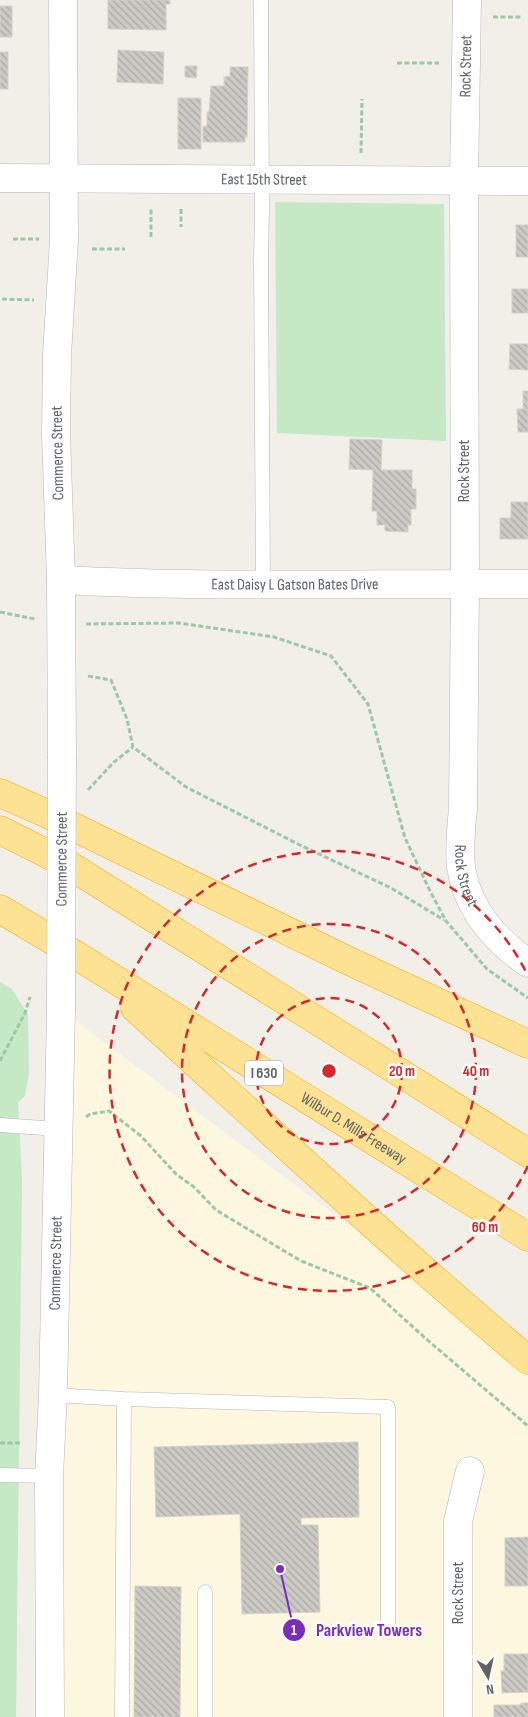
<svg xmlns="http://www.w3.org/2000/svg" width="528" height="1717" viewBox="0 0 528 1717" font-family="'Sofia Sans Condensed',sans-serif">
  <defs>
    <pattern id="building-back-hatch" width="6" height="6" patternUnits="userSpaceOnUse" patternTransform="scale(1.25)"><rect width="6" height="6" fill="#cccac5"/><path d="M-1 5l2 2M0 0l6 6M5-1l2 2" fill="none" stroke="#a9a8a4"/></pattern>
  </defs>
  <rect width="100%" height="100%" fill="#f1efe8"/>
  <path fill="#fef7e0" d="M61,1010L528,1359V1717H36Z"/>
  <path fill="#c5e8c5" d="M275,202L444,204L446,441L277,433Z
    M0,982L12,989L28,1015L29,1072L25,1096L18,1102L22,1180L16,1717H0Z"/>
  <path fill="url(#building-back-hatch)" stroke="#d6d1c6" d="M108,0H170V4H166V30L108,29Z
    M0,6H12V37H0Z
    M118,50L164,52L163,84L117,82Z
    M0,52H8V89H0Z
    M185,66H197L196,78L185,77Z
    M230,67H248L247,137H245V142H203V126H207V112H209L211,86H224V77L230,76Z
    M178,98H201V149H178Z
    M516,225H528V257H516Z
    M512,289H528V313H512Z
    M510,344H528V370L509,369Z
    M523,391H528V432H518L517,409H523Z
    M350,439L382,440L381,470H412V489H416V509H411V525H408V532L385,531V525H377V511H372L373,470L349,469Z
    M511,502H528V539H500V518H511Z
    M358,1442L359,1517L301,1518V1525H318L320,1612L242,1614L240,1514L156,1517L154,1447Z
    M528,1537V1586H505V1538Z
    M135,1586L181,1587L180,1717H134Z
    M504,1654H528V1692L502,1693L501,1671H504Z
    M521,1703H528V1717H494V1705H521Z"/>
  <g fill="none" stroke-linecap="round" stroke-linejoin="round">
    <g stroke="#b5b8bc" stroke-width="15">
      <path id="service" d="M261,0L262,209L261,260L263,584
        M0,1125L58,1129
        M53,1395L124,1399L388,1407V1627
        M0,1475L49,1476
        M205,1592V1717
        M122,1717L124,1399"/>
    </g>
    <g stroke="#b5b8bc" stroke-width="29">
      <g id="minor">
        <path id="s1" d="M465,584L464,181L467,0"/>
        <path d="M458,1717V1521L470,1471"/>
      </g>
    </g>
    <g stroke="#b5b8bc" stroke-width="29">
      <g id="tertiary">
        <path id="s2" d="M0,178L528,181"/>
        <path id="s3" d="M61,580C216,588 373,583 528,584"/>
        <path id="s4" d="M465,584L463,809C461,828 459,848 461,867C467,908 495,940 528,963"/>
        <path d="M62,756L61,580L56,434L57,355L64,240L63,0"/>
        <path id="s5" d="M50,1717L49,1476L53,1395L61,1010"/>
      </g>
    </g>
    <g stroke="#f9ab00" stroke-width="29">
      <g id="motorway">
        <path d="M0,793L43,812L349,961L528,1044"/>
        <path d="M0,830L69,865L528,1153"/>
        <path id="s6" d="M0,909L47,937L528,1237"/>
        <path d="M135,1008C265,1126 394,1247 528,1360"/>
      </g>
    </g>
    <path stroke="#9cc7a9" stroke-width="3" stroke-dasharray="5 2.5" stroke-linecap="butt" d="M493,17H522
      M397,63H439
      M361,153L362,99
      M181,209V227
      M151,237V209
      M13,239H39
      M92,249H125
      M2,299L34,300
      M0,612L35,619
      M86,624L179,623L274,637L331,656L368,704L405,838L431,893L446,921L487,969L528,998
      M88,676L111,680L127,719L133,747L186,787L298,844L391,888L444,920
      M88,790L114,762L133,747
      M0,1061L25,1013L30,997
      M86,1117L90,1114L109,1111L141,1136L176,1174L194,1187L216,1210L301,1261L370,1288L424,1337L528,1426
      M0,1443H21"/>
    <use href="#service" stroke="#fff" stroke-width="14"/>
    <use href="#minor" stroke="#fff" stroke-width="28"/>
    <use href="#tertiary" stroke="#fff" stroke-width="28"/>
    <use href="#motorway" stroke="#fde293" stroke-width="28"/>
    <g stroke="#b5b8bc" stroke-width="29" stroke-linecap="butt">
      <g id="tertiary-bridge">
        <path id="s7" d="M61,1010L62,756"/>
      </g>
    </g>
    <use href="#tertiary-bridge" stroke="#fff" stroke-width="28"/>
  </g>
  <g fill="none" stroke="#d62828" stroke-width="2.5" stroke-dasharray="9 6">
    <circle cx="329" cy="1071" r="73"/>
    <circle cx="329" cy="1071" r="147"/>
    <path d="M528 1166A220 220 0 1 1 528 976"/>
  </g>
  <g text-anchor="middle" dominant-baseline="central" stroke-width="5" stroke-linejoin="round" paint-order="stroke">
    <rect fill="#fff" stroke="#8f9295" stroke-width="1" x="245" y="1060.5" width="38" height="25" rx="4"/>
    <g font-size="15" font-weight="bold" fill="#5f6368">
      <text x="264" y="1073">I 630</text>
    </g>
    <g font-size="16" fill="#5f6368" stroke="#fff">
      <text stroke="none"><textPath href="#s1" startOffset="518">Rock Street</textPath></text>
      <text stroke="none"><textPath href="#s2" startOffset="264">East 15th Street</textPath></text>
      <text transform="translate(58 453) rotate(-91)">Commerce Street</text>
      <text transform="translate(464 471) rotate(-90)">Rock Street</text>
      <text stroke="none"><textPath href="#s3" startOffset="234">East Daisy L Gatson Bates Drive</textPath></text>
      <text stroke="none"><textPath href="#s7" startOffset="151">Commerce Street</textPath></text>
      <text stroke="none"><textPath href="#s4" startOffset="292">Rock Street</textPath></text>
      <text stroke="none"><textPath href="#s6" startOffset="416">Wilbur D. Mills Freeway</textPath></text>
      <text stroke="none"><textPath href="#s5" startOffset="454">Commerce Street</textPath></text>
      <text transform="translate(458 1593) rotate(-90)">Rock Street</text>
    </g>
  </g>
  <circle cx="329" cy="1071" r="8" fill="#d62828" stroke="#fff" stroke-width="2.5"/>
  <g font-size="15" text-anchor="middle" font-weight="bold" fill="#d62828" stroke="#fff" stroke-width="5" stroke-linejoin="round" paint-order="stroke">
    <text x="402" y="1076">20 m</text>
    <text x="476" y="1076">40 m</text>
    <text x="485" y="1232">60 m</text>
  </g>
  <path fill="none" stroke="#7b2cbf" stroke-width="2" d="M280 1569L294 1630"/>
  <g fill="#7b2cbf" stroke="#fff" stroke-width="2">
    <circle cx="280" cy="1569" r="5"/>
    <circle cx="294" cy="1630" r="12"/>
  </g>
  <g font-size="15" text-anchor="middle" font-weight="bold" fill="#fff">
    <text x="294" y="1635">1</text>
  </g>
  <g font-size="18" text-anchor="middle" font-weight="bold" fill="#7b2cbf" stroke="#fff" stroke-width="5" stroke-linejoin="round" paint-order="stroke">
    <text x="369" y="1636">Parkview Towers</text>
  </g>
  <g transform="translate(488 1677) rotate(171)" stroke="#ffffff" stroke-width="4" paint-order="stroke">
  <path d="M0-4L9 19L0 12L-9 19Z" fill="#5f6368"/>
  <text y="-8" font-size="14" font-weight="bold" text-anchor="middle" fill="#5f6368">N</text>
  </g>
</svg>
